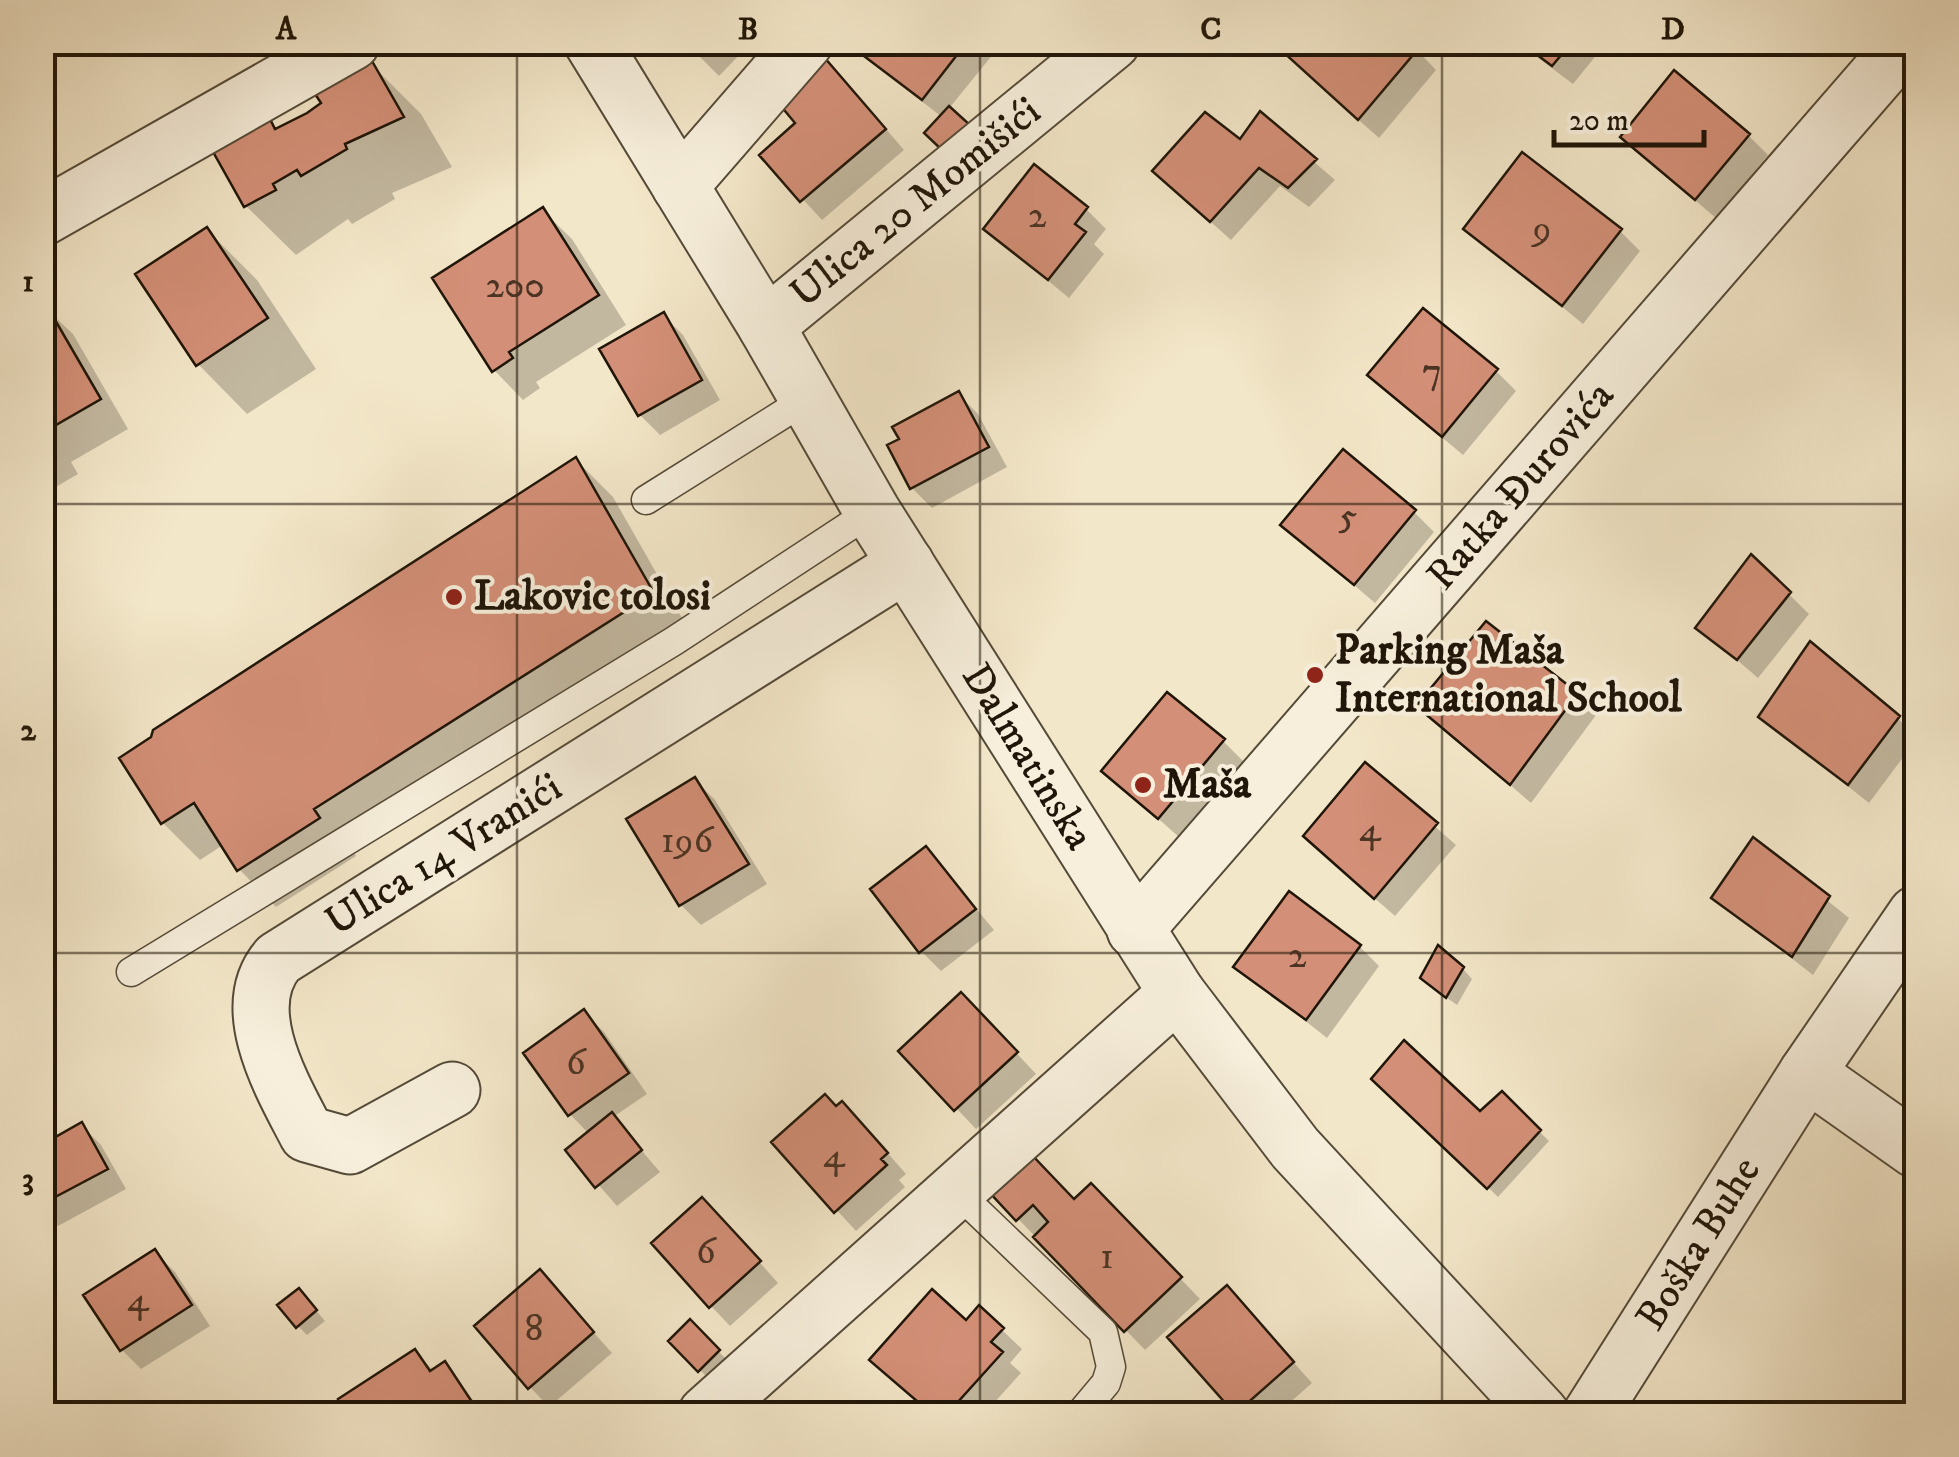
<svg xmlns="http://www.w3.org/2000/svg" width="1959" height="1457" viewBox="0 0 1959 1457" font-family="'IM FELL DW Pica',serif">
  <rect width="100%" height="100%" fill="#f3e7c9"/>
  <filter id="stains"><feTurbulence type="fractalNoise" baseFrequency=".002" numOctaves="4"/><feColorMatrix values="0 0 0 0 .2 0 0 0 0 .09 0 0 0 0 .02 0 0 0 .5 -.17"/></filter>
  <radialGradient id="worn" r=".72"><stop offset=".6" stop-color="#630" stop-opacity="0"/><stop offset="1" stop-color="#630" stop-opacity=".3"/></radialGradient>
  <path fill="#0003" d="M685,42H752L719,76Z
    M865,42H983L994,53L942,117L880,69L860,49Z
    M1517,42H1607L1573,84Z
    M1789,42H1813L1804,54Z
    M1417,50L1436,70L1379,138L1285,54Z
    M371,64L421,114L452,167L392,193L395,199L352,224L348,219L296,255L246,206L270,122L278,130L308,115Z
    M844,80L904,150L822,220L762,155Z
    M1260,115L1335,180L1309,207L1280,186L1231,240L1175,190L1241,143Z
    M1748,135L1768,155L1716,218L1643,156Z
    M1086,209L1106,229L1094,244L1104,254L1069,298L986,229Z
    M542,210L572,239L626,325L536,382L540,388L523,400L494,370Z
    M1466,228L1620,231L1640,251L1583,324Z
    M207,230L257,280L316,369L247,414L198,364Z
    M42,305L73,334L128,429L71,462L78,474L42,495Z
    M663,315L683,335L720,400L660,435L640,415L603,350Z
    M1496,371L1516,391L1463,455L1390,394Z
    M958,394L978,414L1007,467L932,508L912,488L890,446Z
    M576,460L613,497L690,632L350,847L356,856L276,907L239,869L223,845L200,860L163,823Z
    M1414,512L1434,532L1375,603L1284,525Z
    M1752,558L1809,614L1758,678L1699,627Z
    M1576,695L1596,715L1531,803L1419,706Z
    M1761,717L1898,718L1916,740L1869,803Z
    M1223,741L1243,761L1179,837L1104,771Z
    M1365,765L1456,845L1395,916L1326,856Z
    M695,780L715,800L767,884L701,925L681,905L629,820Z
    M1754,841L1849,918L1813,975L1714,898Z
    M926,849L994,930L941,971L921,951Z
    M1360,947L1379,966L1327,1038L1237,967Z
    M1463,969L1472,979L1457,1005L1433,988Z
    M584,1012L604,1032L647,1094L613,1117L660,1172L617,1206L568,1150L589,1134L570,1114Z
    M981,1015L1036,1074L976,1129L902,1051Z
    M1375,1078L1480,1114L1502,1095L1549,1141L1498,1197Z
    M837,1109L862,1124L906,1174L899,1180L905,1187L856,1231L774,1142Z
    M81,1125L101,1145L126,1189L58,1226L42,1210V1131L52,1141Z
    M993,1193L1111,1206L1200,1299L1145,1350Z
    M722,1220L778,1283L730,1326L711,1306Z
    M155,1252L175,1272L210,1326L141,1369L121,1349Z
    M540,1272L612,1353L549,1407L530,1387Z
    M1227,1288L1312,1383L1277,1414H1239L1171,1338Z
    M308,1301L325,1321L307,1335L298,1326Z
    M690,1323L728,1361L709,1379L671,1341Z
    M967,1323L1002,1330L1022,1349L1010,1363L1021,1373L984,1414H933L893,1379Z
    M415,1352L434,1371L445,1364L484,1414H352L342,1400Z
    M822,1402L836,1414H811Z"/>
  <path fill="#d38f77" stroke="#1f1508" stroke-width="2.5" d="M862,42H967L922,100L856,50Z
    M1272,42H1411L1418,49L1358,120Z
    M1520,42H1572L1552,66Z
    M824,57L886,129L800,202L759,155L795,123L775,99Z
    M372,61L404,117L345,144L347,149L301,176L297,170L273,184L276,190L244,207L212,150L270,119L275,129L307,113L321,103L315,94Z
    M1674,70L1750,134L1695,200L1620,137Z
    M949,106L970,125L944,152L924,133Z
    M1260,111L1317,159L1288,188L1259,168L1210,222L1152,171L1205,112L1240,139Z
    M1522,152L1622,229L1562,306L1463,229Z
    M1034,164L1088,207L1075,224L1086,232L1048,280L983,229Z
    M543,207L599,295L509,352L513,358L492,372L432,278Z
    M207,227L268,318L196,366L135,274Z
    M44,301L101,399L44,432L51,444L42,449Z
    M1423,308L1498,369L1442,437L1367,375Z
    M664,312L702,380L638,416L599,349Z
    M959,391L989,447L910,489L887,445L899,439L892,427Z
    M1343,449L1416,510L1354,585L1280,525Z
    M576,457L654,593L314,809L320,818L237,871L194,803L161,824L119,758L151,737L153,730Z
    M1751,554L1791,592L1737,660L1695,628Z
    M1486,621L1578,693L1510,785L1416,706Z
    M1810,641L1900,716L1848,785L1758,717Z
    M1167,692L1225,739L1158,819L1101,771Z
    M1365,762L1438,823L1374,899L1303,836Z
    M695,777L749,864L679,906L626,819Z
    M1753,837L1830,896L1792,957L1711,898Z
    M926,846L976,909L919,953L870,889Z
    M1289,891L1361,945L1306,1020L1233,967Z
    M1438,945L1464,967L1446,998L1420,978Z
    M961,992L1018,1052L954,1111L898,1051Z
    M584,1009L629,1073L568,1116L523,1053Z
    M1404,1040L1480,1111L1502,1091L1541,1130L1487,1189L1371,1079Z
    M825,1094L836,1106L842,1101L888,1153L881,1159L887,1165L834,1213L771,1142Z
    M612,1112L642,1150L595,1188L565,1150Z
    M82,1122L108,1169L42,1204V1128L50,1140Z
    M1031,1154L1074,1199L1091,1183L1182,1277L1124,1332L1033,1237L1048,1222L1033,1205L1016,1221L990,1193Z
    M702,1197L761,1261L709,1308L651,1243Z
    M155,1249L192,1305L120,1351L83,1295Z
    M540,1269L594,1332L528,1389L474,1326Z
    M1227,1285L1294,1362L1235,1414L1167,1337Z
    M299,1288L317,1310L296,1328L277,1305Z
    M932,1289L966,1320L979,1305L1004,1328L991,1342L1003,1352L947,1414H932L869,1360Z
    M690,1319L720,1350L698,1372L668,1341Z
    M415,1349L430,1371L445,1361L472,1402L458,1414H349L338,1399Z"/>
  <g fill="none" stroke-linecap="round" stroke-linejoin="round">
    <g stroke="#544a38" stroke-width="31">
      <path id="service" d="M646,500L807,399
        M131,972L674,641L872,511
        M956,1191L1103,1332L1111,1367L1106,1383L1080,1414"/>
    </g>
    <g stroke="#544a38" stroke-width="59">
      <path id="minor" d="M680,186L805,42
        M42,218L352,42
        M766,326L1112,42
        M1135,930L1906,42
        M1807,1073L1916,1150
        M452,1090L350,1146L307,1134C282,1086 236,1008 278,959L906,564
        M706,1414L1177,993"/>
    </g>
    <g stroke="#544a38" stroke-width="59">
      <path id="tertiary" d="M592,42L766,326L872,511L1177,993L1295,1148L1541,1414
        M1591,1414L1807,1073L1916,914"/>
    </g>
    <use href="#service" stroke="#f7efdc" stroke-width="28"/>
    <use href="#minor" stroke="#f7efdc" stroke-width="55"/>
    <use href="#tertiary" stroke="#f7efdc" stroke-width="55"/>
  </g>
  <path fill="none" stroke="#1f1508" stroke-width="2.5" stroke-opacity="0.55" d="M517,42V1414M980,42V1414M1442,42V1414M42,504H1916M42,953H1916"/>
  <g fill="#8f2418" stroke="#f7efdc" stroke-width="4">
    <circle cx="454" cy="597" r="10"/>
    <circle cx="1315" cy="675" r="10"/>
    <circle cx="1143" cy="785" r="10"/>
  </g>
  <g text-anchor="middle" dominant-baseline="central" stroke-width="8" stroke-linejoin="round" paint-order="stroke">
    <g font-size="38" fill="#4c3424">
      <text x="1037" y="216">2</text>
      <text x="1542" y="229">9</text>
      <text x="515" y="286">200</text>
      <text x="1432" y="372">7</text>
      <text x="1348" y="517">5</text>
      <text x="1370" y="830">4</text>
      <text x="687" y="841">196</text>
      <text x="1297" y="956">2</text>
      <text x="576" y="1063">6</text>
      <text x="834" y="1156">4</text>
      <text x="706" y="1252">6</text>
      <text x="1107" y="1257">1</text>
      <text x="138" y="1300">4</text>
      <text x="534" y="1329">8</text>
    </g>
    <g font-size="42" fill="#1f1508" stroke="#f7efdc">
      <text transform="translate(916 203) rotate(-39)">Ulica 20 Momišići</text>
      <text transform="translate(1521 486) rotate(-49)">Ratka Đurovića</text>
      <text transform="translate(1027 757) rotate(58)">Dalmatinska</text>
      <text transform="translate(444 855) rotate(-32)">Ulica 14 Vranići</text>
      <text transform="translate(1699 1244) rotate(-58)">Boška Buhe</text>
    </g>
    <g font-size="42" font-weight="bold" fill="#1f1508" stroke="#f7efdc" text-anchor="start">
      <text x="474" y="597">Lakovic tolosi</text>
      <text x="1335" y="651">Parking Maša<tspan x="1335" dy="48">International School</tspan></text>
      <text x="1163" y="785">Maša</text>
    </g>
  </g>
  <rect width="1959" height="1457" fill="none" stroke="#f3e7c9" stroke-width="110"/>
  <path d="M1554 130v15h150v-15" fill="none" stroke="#1f1508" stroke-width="5"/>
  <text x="1569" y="130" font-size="30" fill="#1f1508" stroke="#f7efdc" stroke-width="8" paint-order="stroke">20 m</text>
  <rect x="55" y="55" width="1849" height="1347" fill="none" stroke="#1f1508" stroke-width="4"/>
  <g font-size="32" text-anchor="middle" font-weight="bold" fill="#1f1508">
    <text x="286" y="39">A</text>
    <text x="748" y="39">B</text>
    <text x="1211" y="39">C</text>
    <text x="1673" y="39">D</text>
    <text x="28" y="291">1</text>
    <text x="28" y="740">2</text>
    <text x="28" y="1189">3</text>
  </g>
  <rect width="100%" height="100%" filter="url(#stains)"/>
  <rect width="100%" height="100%" fill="url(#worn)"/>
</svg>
